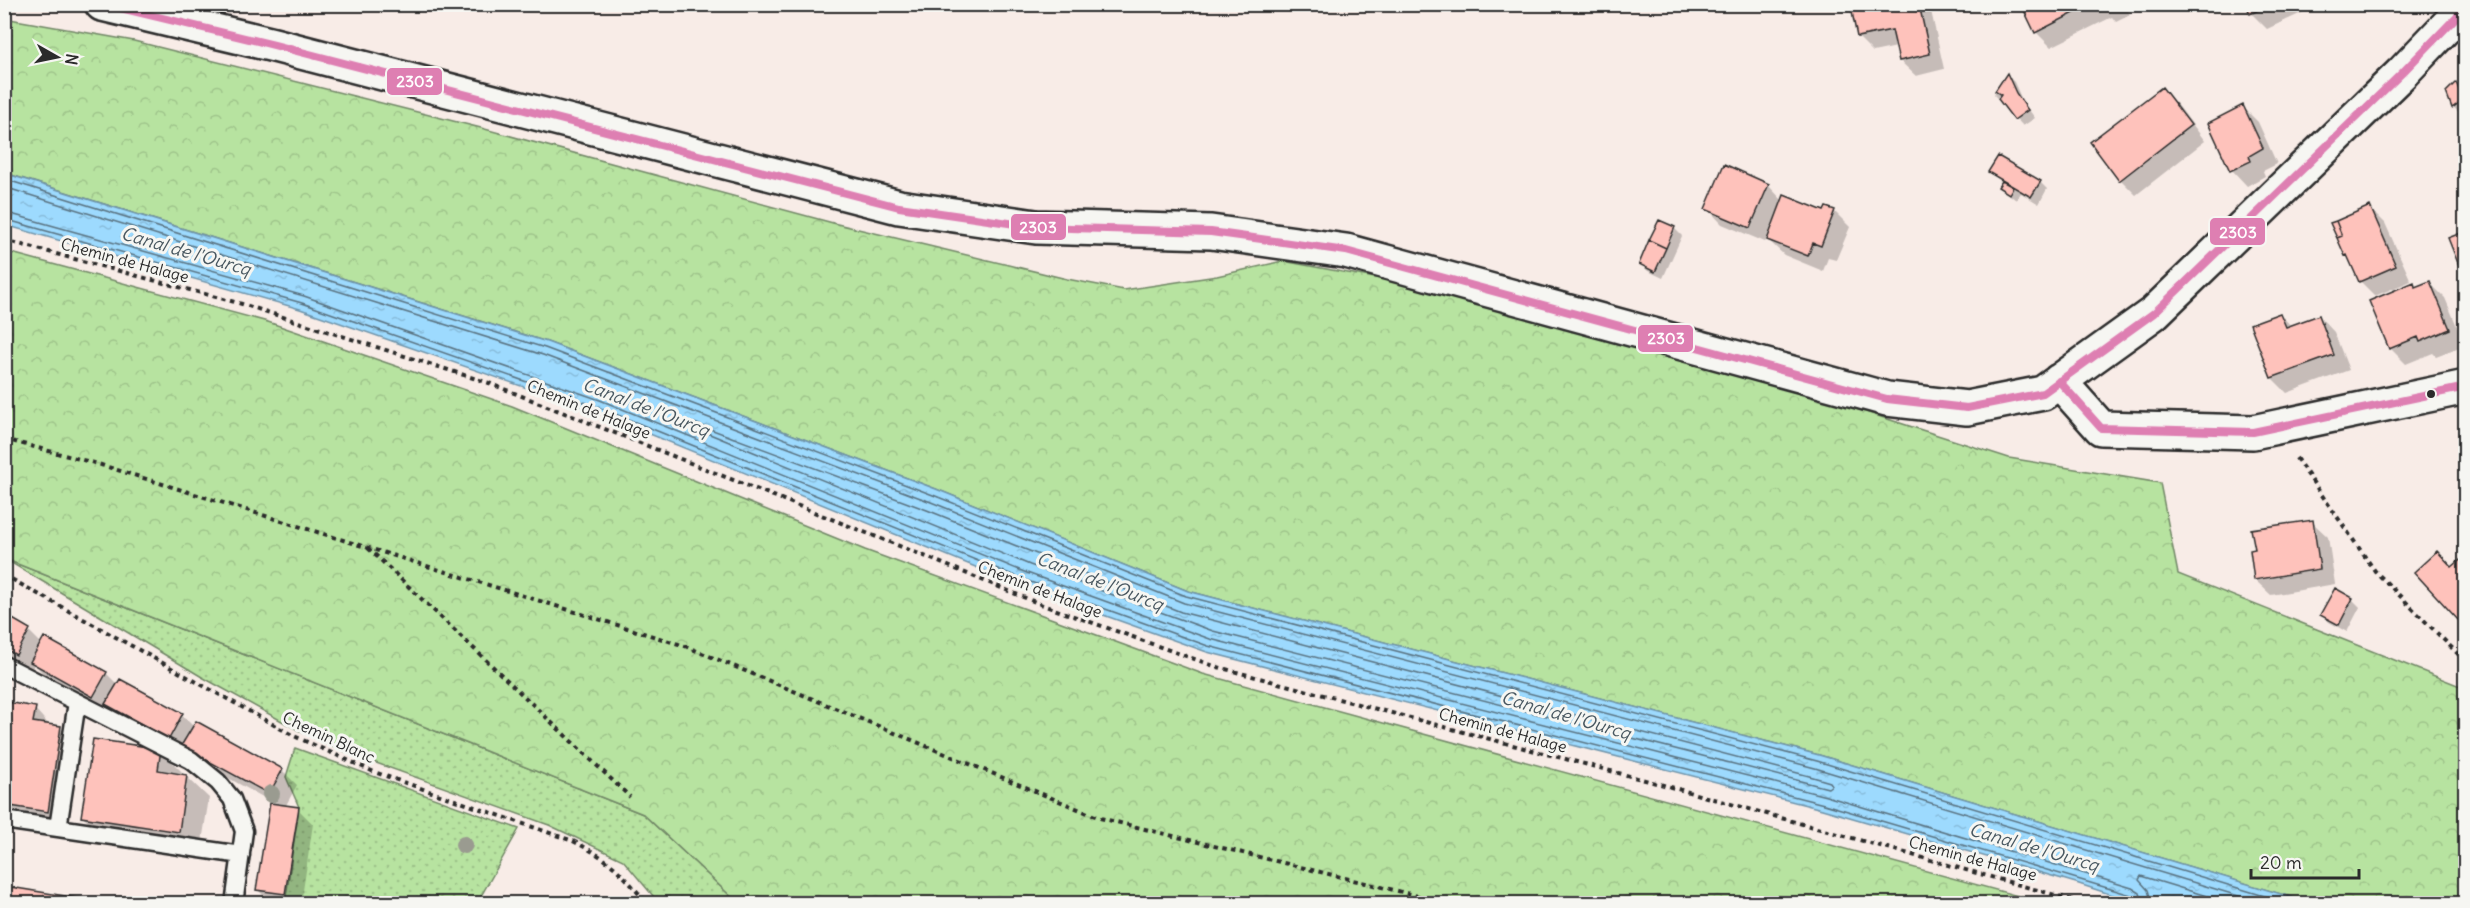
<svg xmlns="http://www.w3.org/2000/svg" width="2470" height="908" viewBox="0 0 2470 908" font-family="Delius,sans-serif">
  <defs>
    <pattern id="grass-dots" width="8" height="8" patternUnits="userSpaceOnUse" patternTransform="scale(1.5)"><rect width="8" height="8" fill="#b7e3a0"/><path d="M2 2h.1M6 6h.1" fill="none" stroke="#9ec38a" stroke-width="1.8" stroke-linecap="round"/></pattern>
    <pattern id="forest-crowns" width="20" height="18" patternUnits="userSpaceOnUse" patternTransform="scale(1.5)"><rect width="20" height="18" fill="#b7e3a0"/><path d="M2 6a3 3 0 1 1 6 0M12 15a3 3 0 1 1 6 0" fill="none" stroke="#9ec38a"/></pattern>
    <pattern id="water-ripples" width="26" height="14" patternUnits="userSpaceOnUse" patternTransform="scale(1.5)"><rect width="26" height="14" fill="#9ddafe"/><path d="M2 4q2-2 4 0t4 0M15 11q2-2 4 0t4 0" fill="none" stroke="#87bbda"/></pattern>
  </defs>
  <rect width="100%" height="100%" fill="#f8ece7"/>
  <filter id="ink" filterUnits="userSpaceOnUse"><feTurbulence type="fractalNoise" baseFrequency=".0167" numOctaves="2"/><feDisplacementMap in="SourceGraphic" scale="12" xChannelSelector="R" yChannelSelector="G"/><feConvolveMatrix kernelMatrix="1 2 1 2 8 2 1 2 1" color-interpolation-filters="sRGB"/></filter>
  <g filter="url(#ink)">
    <path fill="url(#grass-dots)" stroke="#718766" stroke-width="1.5" d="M5,559L643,814L738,903H659L623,860L549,825L351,754L300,731L202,677Z
      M295,748L519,829L477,903L285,904L299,807L286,777Z"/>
    <path fill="url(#forest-crowns)" stroke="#718766" stroke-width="1.5" d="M4,18L134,41L481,128L833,223L1067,279L1124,290L1217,276L1283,261L1413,285L1766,380L2009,458L2160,483L2178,574L2465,688V903H2311L1819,755L1188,591L936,489L547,342L5,173Z
      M4,251L268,322L512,406L865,550L1203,674L2044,903H738L643,814L5,559Z"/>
    <path fill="url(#water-ripples)" stroke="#6f94aa" stroke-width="1.5" d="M4,173L547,342L936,489L1188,591L1819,755L2311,903H2137L2076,883L1822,809L1207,652L1022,586L596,412L300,309L5,225Z"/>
    <path fill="#0003" d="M1198,4H1208L1207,8Z
      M1873,4H1924L1931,11L1944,69L1916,76L1900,61L1897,47L1873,52L1858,37Z
      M2023,4H2125L2130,15L2116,22L2112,17L2051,47L2036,32Z
      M2248,4H2321L2267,29L2252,14Z
      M2007,75L2014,82L2023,102L2035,118L2023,126L1994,95Z
      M2456,84L2466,97V111L2461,114L2453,107Z
      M2161,89L2177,104L2205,141L2136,195L2121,180L2092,143Z
      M2243,107L2258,122L2277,164L2263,171L2265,176L2247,186L2232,170L2210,123Z
      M1990,172L2040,182L2047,189L2039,204L2021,193L2016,200L2000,187L2003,183Z
      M1768,185L1783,201L1825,213L1827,209L1835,212L1850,227L1836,260L1828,258L1823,271L1784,255L1767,239L1765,242L1722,224L1707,208Z
      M2370,208L2385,223L2411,281L2375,296L2360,281L2351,261L2346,255Z
      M1674,228L1682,236L1663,278L1648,271L1641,264Z
      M2430,283L2445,298L2465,345L2436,356L2433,353L2406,364L2390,348L2371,302L2413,284L2417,288Z
      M2280,314L2292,327L2319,316L2334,332L2349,370L2287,393L2272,378Z
      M2312,522L2328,537L2335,584L2271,595L2255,580Z
      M2466,557V626L2459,619Z
      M2336,590L2352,599L2360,607L2347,632L2329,622L2322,614Z
      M4,617L29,631L42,644L106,673L118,685L182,715L194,727L282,770L297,785L285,807L298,809L313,824L301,904H272L258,890L279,806L122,719L111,708L109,711L47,677L34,664L32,669L4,654Z
      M35,709L50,726L60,728L76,743L63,826L4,814V728Z
      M161,751L183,773L182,776H186L209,798L200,854L105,839L83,817Z"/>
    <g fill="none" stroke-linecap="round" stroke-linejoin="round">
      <path stroke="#59717f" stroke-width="1.5" d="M4,179L545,348L933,495L1186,596L1817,761L2291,904
        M4,187L543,355L931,502L1184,603L1815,768L2265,904
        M4,212L304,296L600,400L1027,573L1210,639L1826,796L2132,888L2140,893L2143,904
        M4,219L302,303L598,407L1025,580L1208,646L1824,804L2131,895L2135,904
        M694,423L927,510L1181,612L1813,777L1830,782L1832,785L1828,788L1213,631L1030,565L695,428Z
        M2152,904L2148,890L2139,880L2141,876L2233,904"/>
    </g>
    <path fill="#fec2bb" stroke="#2b2b2b" stroke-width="1.5" d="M1865,4H1919L1930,54L1899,61L1892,30L1857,37L1851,7Z
      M2021,4H2092L2035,33Z
      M2246,4H2272L2250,14Z
      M2007,73L2016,93L2028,110L2014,120L1998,99L2001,95L1995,91Z
      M2456,82L2463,100L2452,108L2446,92Z
      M2162,87L2191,125L2119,181L2090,142Z
      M2243,105L2263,148L2249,156L2251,161L2230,171L2208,123Z
      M1998,156L2041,181L2031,197L1988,172Z
      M1724,164L1769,184L1750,228L1705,209Z
      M2002,181L2013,187L2009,194L1998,187Z
      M1784,195L1824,211L1826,207L1835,210L1821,246L1813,243L1808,256L1767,240Z
      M2370,206L2396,266L2359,282L2347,255L2345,256L2337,238L2342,236L2336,221Z
      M1659,220L1675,227L1666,248L1649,240Z
      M2336,221L2342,236L2337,238L2330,223Z
      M2466,231V278H2464L2448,238Z
      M1649,240L1666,248L1655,272L1639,264Z
      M2430,281L2450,329L2420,342L2418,337L2389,349L2369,301L2414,282L2415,287Z
      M2280,313L2286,327L2319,315L2334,355L2271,378L2250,324Z
      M2313,520L2320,569L2254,580L2250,550L2255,549L2251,529Z
      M2437,551L2452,567L2466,555V612L2458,620L2414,572Z
      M2335,588L2353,598L2339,625L2320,615Z
      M4,614L30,629L16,655L4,648Z
      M44,637L107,672L93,697L30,662Z
      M120,679L183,713L169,739L105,704Z
      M7,702L36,707L33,722L61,726L48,812L4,805V718Z
      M196,721L283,769L269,794L181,746Z
      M93,739L161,749L158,770L187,775L179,832L81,817Z
      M270,803L299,807L285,894L256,890Z
      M4,886L114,904H4Z
      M187,898L220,904H186Z"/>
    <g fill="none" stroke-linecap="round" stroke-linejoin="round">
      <g stroke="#2b2b2b" stroke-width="21">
        <path id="lane" d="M4,665L191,760L218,782L232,799L244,831L234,904
          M4,820L241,855
          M58,828L77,702"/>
      </g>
      <g stroke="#2b2b2b" stroke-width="38">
        <path id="secondary" d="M102,4L274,45L899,207L1036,227L1211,232L1346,251L1887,399L1967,408L2043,393L2154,313L2403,72L2466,6
          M2059,381L2101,428L2253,432L2466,387"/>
      </g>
      <path stroke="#2b2b2b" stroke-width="4" stroke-dasharray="4.5 4.5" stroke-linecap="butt" d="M4,240L242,304L489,383L917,553L1040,604L1214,666L1660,784L2087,904
        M4,439L98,464L685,646L1100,818L1451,904
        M2296,458L2375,571L2466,662
        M368,548L630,797
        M4,575L294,736L374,772L573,841C609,859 622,872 647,904"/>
      <use href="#lane" stroke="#f6f6f2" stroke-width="16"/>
      <use href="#secondary" stroke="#f6f6f2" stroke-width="33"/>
      <g stroke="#f6f6f2" stroke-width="12">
        <path id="bus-1" d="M104,4L274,45L899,207L1036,227L1211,232L1346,251L1887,399L1967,408L2043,393L2154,313L2403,72L2466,7
          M2059,381L2101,428L2253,432L2466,387"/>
      </g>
      <use href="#bus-1" stroke="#de7fb2" stroke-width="8"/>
    </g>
    <g fill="#9a9b90">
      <circle cx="271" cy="794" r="9"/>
      <circle cx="464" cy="845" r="9"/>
    </g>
  </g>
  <circle fill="#2b2b2b" stroke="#f6f6f2" stroke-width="2" cx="2431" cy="394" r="5"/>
  <g text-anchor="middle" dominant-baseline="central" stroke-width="6" stroke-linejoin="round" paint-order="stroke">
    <g font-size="16" fill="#2b2b2b" stroke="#f6f6f2">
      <text transform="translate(125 260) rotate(15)">Chemin de Halage</text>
      <text transform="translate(589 409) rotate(22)">Chemin de Halage</text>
      <text transform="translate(1040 589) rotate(21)">Chemin de Halage</text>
      <text transform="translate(1503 730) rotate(15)">Chemin de Halage</text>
      <text transform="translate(329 737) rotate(25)">Chemin Blanc</text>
      <text transform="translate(1973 858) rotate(15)">Chemin de Halage</text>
    </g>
    <g font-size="18" font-style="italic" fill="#485760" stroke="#f6f6f2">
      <text transform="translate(186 251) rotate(16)">Canal de l'Ourcq</text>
      <text transform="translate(646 407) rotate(21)">Canal de l'Ourcq</text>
      <text transform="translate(1100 581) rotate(21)">Canal de l'Ourcq</text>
      <text transform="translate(1566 715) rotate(16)">Canal de l'Ourcq</text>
      <text transform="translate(2034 847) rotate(16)">Canal de l'Ourcq</text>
    </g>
  </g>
  <g stroke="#f6f6f2" stroke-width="2">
    <rect x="386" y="67" width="57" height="29" rx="6" fill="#de7fb2"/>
    <rect x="1010" y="213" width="57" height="28" rx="6" fill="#de7fb2"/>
    <rect x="2209" y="217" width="57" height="29" rx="6" fill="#de7fb2"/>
    <rect x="1637" y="324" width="57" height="29" rx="6" fill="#de7fb2"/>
  </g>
  <g font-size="16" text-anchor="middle" font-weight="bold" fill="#fff">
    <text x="415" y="87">2303</text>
    <text x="1038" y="233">2303</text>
    <text x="2238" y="238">2303</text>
    <text x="1666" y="344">2303</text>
  </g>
  <rect width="2470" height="908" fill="none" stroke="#f6f6f2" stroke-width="24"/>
  <rect x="12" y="12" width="2446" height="884" fill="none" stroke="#2b2b2b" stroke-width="2" filter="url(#ink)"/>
  <g transform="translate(57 57) rotate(99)" stroke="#f6f6f2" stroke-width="4.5" paint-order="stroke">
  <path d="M0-4.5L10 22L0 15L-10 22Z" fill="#2b2b2b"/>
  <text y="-9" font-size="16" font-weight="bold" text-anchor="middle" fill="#2b2b2b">N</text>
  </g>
  <path d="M2251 869v9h108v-9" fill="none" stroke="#2b2b2b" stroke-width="3"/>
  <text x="2260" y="869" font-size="18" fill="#2b2b2b" stroke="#f6f6f2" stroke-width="4.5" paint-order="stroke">20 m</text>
</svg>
